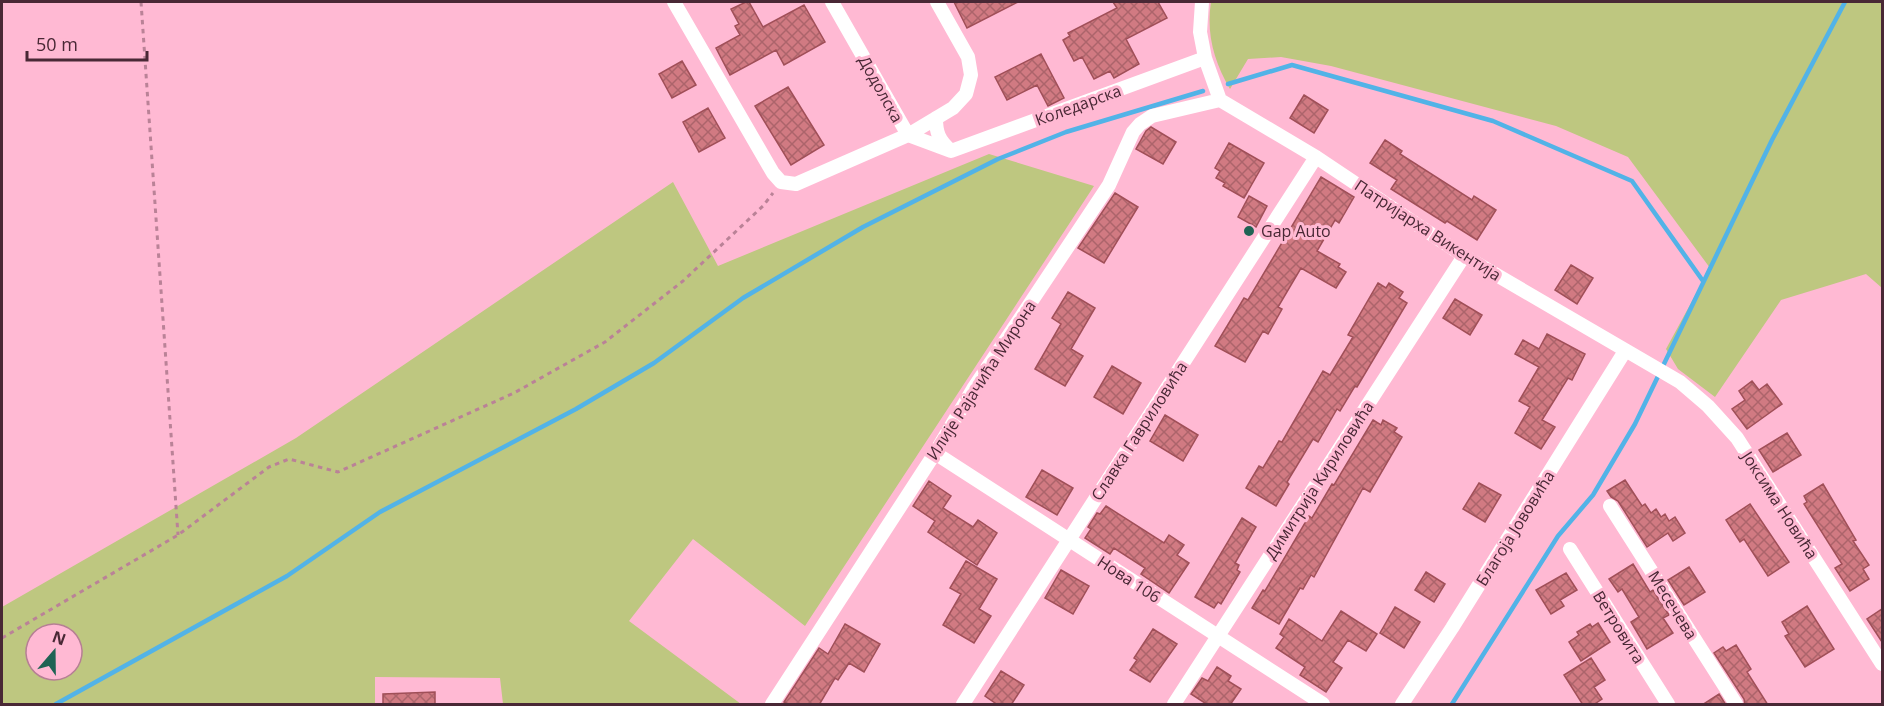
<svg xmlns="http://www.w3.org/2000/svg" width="1884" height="706" viewBox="0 0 1884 706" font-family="'Open Sans',sans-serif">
  <defs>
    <pattern id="building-cross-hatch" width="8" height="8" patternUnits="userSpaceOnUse" patternTransform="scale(1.5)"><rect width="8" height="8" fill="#d17a82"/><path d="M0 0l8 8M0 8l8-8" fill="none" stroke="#ac646b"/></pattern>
  </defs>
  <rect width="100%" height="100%" fill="#ffb9d3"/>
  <path fill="#bec780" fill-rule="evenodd" d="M1211,2H1882V288L1866,274L1781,300L1715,397L1678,369L1666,349L1710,268L1628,157L1556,126L1331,66L1281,57L1248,59L1230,89C1214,62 1206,33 1211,2Z
    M989,154L1094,186L805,626L693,539L629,621L741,704H503L500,678L375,677V704H2V607L296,438L673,182L718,266ZM36,634H72V670H36Z"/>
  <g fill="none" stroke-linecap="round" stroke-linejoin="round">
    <path stroke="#52b3e7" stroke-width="4.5" d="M1228,84L1292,65L1493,121L1632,181L1703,281
      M56,704L287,576L380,512L576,409L654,363L743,298L863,227L998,159L1066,132L1203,91
      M1452,704L1558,536L1593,495L1635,424L1772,140L1845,2"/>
  </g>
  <path fill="url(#building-cross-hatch)" stroke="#a04f58" stroke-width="1.5" d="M746,2H749L763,27L804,5L825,42L784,65L776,50L730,75L716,48L740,35L735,26L739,24L731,9Z
    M954,2H1018L967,28Z
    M1113,2H1158L1167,18L1126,39L1139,64L1114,78L1110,71L1094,79L1082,57L1074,61L1063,40L1070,36L1068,33L1117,8Z
    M1041,54L1064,98L1048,106L1037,85L1007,100L995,77Z
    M682,61L696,85L672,98L659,74Z
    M788,87L824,145L791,165L755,106Z
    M1304,95L1328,110L1314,133L1290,118Z
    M708,108L725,138L699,152L683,122Z
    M1151,127L1176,142L1163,164L1136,149L1146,131Z
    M1385,140L1402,151L1400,154L1472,200L1474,196L1496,210L1477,240L1447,221L1445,223L1391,189L1397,180L1370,163Z
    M1229,143L1264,163L1244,198L1223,186L1225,183L1216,178L1220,171L1215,168Z
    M1321,177L1354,197L1339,223L1335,220L1317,251L1340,264L1338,267L1346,272L1336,288L1301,268L1278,307L1282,309L1268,334L1263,331L1245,362L1215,346L1244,298L1248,300Z
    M1115,193L1138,207L1104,263L1078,248Z
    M1249,196L1267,206L1256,227L1238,217Z
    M1571,265L1593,278L1577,304L1555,290Z
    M1378,283L1386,288L1389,283L1403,292L1399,298L1407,303L1357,387L1355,386L1340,411L1337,409L1318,442L1313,439L1287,482L1289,484L1276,506L1246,488L1259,466L1263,468L1279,441L1282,442L1323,371L1330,375L1353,337L1348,335Z
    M1068,292L1095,308L1071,349L1083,356L1065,386L1035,369L1061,324L1052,318Z
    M1455,299L1482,315L1470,335L1443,318Z
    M1547,334L1585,354L1572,380L1568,378L1542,420L1555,427L1541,449L1515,433L1530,407L1519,401L1539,367L1515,354L1523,340L1539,349Z
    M1112,366L1141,383L1123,414L1094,397Z
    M1752,381L1759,390L1767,384L1782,404L1747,429L1732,409L1745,400L1739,391Z
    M1165,415L1198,435L1183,461L1150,441Z
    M1373,420L1381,425L1383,420L1397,428L1394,432L1402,437L1370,492L1363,488L1314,577L1311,575L1303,589L1300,588L1279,624L1252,608L1263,590L1265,591L1309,516L1312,518L1332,484L1334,485Z
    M1787,433L1801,455L1773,472L1759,450Z
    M1042,470L1073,488L1057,515L1026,497Z
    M1625,480L1642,506L1645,504L1651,513L1656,509L1661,517L1665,514L1669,521L1675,517L1685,533L1673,541L1668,533L1647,547L1618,501L1611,497L1607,491Z
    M929,481L951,496L943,508L973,527L978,520L997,533L977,565L928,532L935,521L913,506Z
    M1479,483L1501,495L1485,522L1463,509Z
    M1823,484L1856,540L1853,541L1869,565L1863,569L1869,579L1850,591L1835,568L1842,564L1804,504L1807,502L1804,496Z
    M1750,504L1789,562L1768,576L1744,539L1740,542L1726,520Z
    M1106,506L1164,543L1169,535L1184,545L1177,555L1189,563L1169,593L1141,574L1145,568L1114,548L1110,554L1085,538L1091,529L1088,527L1097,513L1100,514Z
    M1242,518L1256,527L1235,563L1239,565L1237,570L1240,572L1221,604L1218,602L1214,608L1195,597Z
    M966,561L997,579L979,609L991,616L974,643L943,625L961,594L950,588Z
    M1633,564L1650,592L1653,590L1669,615L1663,618L1673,633L1647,649L1631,622L1639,617L1622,589L1618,592L1609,579Z
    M1689,567L1705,592L1684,605L1668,580Z
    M1061,570L1089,586L1073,614L1045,598Z
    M1426,572L1445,584L1434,602L1415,590Z
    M1566,573L1577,590L1560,600L1564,606L1551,614L1536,590Z
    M1807,606L1834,649L1805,667L1785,636L1789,634L1782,622Z
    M1395,607L1420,622L1404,648L1380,633Z
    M1882,609V642L1867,619Z
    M1341,611L1377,634L1366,651L1348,640L1333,662L1342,668L1326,692L1300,675L1305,667L1276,648L1284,637L1280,634L1289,619L1322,641Z
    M1598,623L1610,642L1581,661L1569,642L1579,635L1577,632L1590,624L1592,627Z
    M845,624L880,644L864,672L849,663L838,680L835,678L819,705H789L784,702L819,648L828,654Z
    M1153,629L1177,644L1150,682L1130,670L1137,660L1134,658Z
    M1736,645L1751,669L1747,672L1768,705H1745L1744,699L1714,653L1723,647L1726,651Z
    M1591,658L1605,680L1594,687L1602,699L1593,705H1583L1564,675Z
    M1217,667L1231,676L1228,681L1241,689L1230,705H1208L1191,694L1202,678L1208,681Z
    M1001,671L1024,685L1011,705H998L985,696Z
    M435,692V705H383V694Z
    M1719,694L1726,705H1702Z"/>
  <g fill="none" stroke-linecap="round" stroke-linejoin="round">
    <path stroke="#ba8297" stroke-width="3" stroke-dasharray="4.5 4.5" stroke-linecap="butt" d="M141,2L178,535
      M2,638L178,535L269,467L289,459L338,472L514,393L605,342L683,281L763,206L773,193"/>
    <path stroke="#fff" stroke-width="14" d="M674,2L773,173L781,182L796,184L908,135L953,108L966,94L971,75L968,57L937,2
      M832,2L908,135L951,151
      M1202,2L1200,32L1205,58L1220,100L1316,157L1464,256L1680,382L1708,406L1737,438L1882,664
      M936,118C936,133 939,140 950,150
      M951,151L1205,58
      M935,453L1323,704
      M1610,506L1736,704
      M1570,549L1668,704
      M772,704L935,453L973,389L1109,185L1133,132L1140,124L1152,116L1220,100
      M963,704L1316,157
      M1174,704L1464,256
      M1402,704L1452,628L1625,351"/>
  </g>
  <circle fill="#1f6354" stroke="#ffb9d3" stroke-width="2" cx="1249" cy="231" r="6"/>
  <g text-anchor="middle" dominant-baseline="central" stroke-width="6" stroke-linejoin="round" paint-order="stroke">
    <g font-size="16" fill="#492835" stroke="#ffb9d3">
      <text transform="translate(881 89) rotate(61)">Додолска</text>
      <text transform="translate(1078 105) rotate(-20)">Коледарска</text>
      <text transform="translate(1428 230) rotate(33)">Патријарха Викентија</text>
      <text transform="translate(981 380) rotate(-57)">Илије Рајачића Мирона</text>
      <text transform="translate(1139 431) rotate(-57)">Славка Гавриловића</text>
      <text transform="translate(1319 480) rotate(-57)">Димитрија Кириловића</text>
      <text transform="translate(1780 505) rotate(57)">Јоксима Новића</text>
      <text transform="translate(1515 528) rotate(-58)">Благоја Јововића</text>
      <text transform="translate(1129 579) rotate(33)">Нова 106</text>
      <text transform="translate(1673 605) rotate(58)">Месечева</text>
      <text transform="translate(1619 627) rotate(58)">Ветровита</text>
    </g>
    <g font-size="16" fill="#492835" stroke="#ffb9d3" text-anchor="start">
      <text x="1261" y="231">Gap Auto</text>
    </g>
  </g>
  <rect width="1884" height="706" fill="none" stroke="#492835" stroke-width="6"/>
  <g transform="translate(54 652) rotate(20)"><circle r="28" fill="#ffb9d3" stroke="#b67f94" stroke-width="1.5"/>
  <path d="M0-4.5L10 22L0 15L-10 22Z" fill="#1f6354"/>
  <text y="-9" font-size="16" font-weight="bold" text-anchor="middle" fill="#492835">N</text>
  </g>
  <path d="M27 51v9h120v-9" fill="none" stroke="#492835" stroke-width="3"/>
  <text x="36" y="51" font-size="18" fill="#492835" stroke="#ffb9d3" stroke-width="4.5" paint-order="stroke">50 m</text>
</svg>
